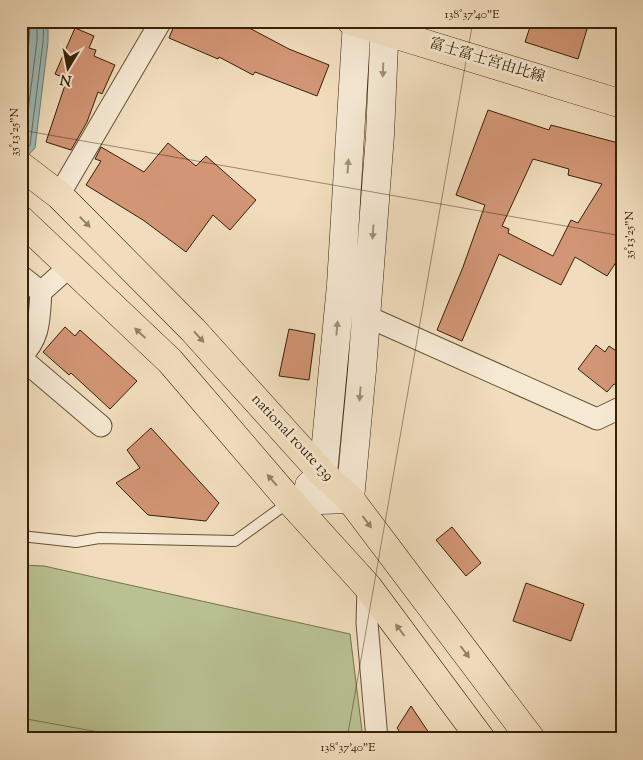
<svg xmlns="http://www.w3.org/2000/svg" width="643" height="760" viewBox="0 0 643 760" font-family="'Sorts Mill Goudy','Noto Serif JP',serif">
  <rect width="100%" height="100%" fill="#f1ddbd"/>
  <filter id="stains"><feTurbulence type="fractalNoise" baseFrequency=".004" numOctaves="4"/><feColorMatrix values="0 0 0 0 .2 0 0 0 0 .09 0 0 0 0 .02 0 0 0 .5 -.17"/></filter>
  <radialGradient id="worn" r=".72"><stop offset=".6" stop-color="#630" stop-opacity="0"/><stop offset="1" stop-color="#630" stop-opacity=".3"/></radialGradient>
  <path fill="#b9c192" stroke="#78724c" d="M21,565L44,566L350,634L363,739H21Z"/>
  <path fill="#9cbab8" stroke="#737d70" d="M21,21H48V42L35,148L21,163Z"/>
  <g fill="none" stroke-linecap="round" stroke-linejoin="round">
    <path stroke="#696e5e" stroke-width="1" d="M21,106L29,41L30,21
      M21,146L24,142L37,41V21
      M25,152L30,145L43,42L44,21"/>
  </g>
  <path fill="#d29575" stroke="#362205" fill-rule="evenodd" d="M176,21H236L289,49L329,65L317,96L255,72L253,75L219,57L218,59L169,38Z
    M532,21H562L587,29L578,59L525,42Z
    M75,28L94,36L89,48L96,50L94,56L115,65L102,94L98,92L87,122L71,150L46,142L67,79L55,74Z
    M488,110L549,130L551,125L622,144V253L607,276L575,257L561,285L499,254L462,341L437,330L463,267L485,205L456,195ZM533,159L569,169L568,175L602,184L578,223L571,220L553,256L508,233L509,229L502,226Z
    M168,143L196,166L206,156L256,200L230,230L213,215L186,252L143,220L86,185L101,161L95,159L101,147L144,172Z
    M65,327L75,336L80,330L137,381L110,409L71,373L69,375L43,352Z
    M289,329L315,334L309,380L279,376Z
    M596,345L605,352L609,346L622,355V388L614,384L607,392L578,369Z
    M151,428L219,503L206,521L148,515L116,483L140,468L127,450Z
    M452,527L481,563L466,576L436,540Z
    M526,583L584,604L571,641L513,621Z
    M411,706L433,739H405L397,728Z"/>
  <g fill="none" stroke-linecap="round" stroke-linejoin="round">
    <g stroke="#655133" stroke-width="12">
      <path id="lane" d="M21,536L76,542L99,538L235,541L289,502"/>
    </g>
    <g stroke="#655133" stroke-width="23">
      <path id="street" d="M59,195L161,21
        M21,276L41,292L70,266
        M366,316L597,419L622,407
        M21,356C41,338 39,316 41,292
        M21,358L101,426
        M368,587L367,623L377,739"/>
    </g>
    <g stroke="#362205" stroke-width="29">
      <path id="secondary" d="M309,486L323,474L341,285L357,21
        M290,501L350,499L362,370L380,135L385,21"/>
    </g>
    <g stroke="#362205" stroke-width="29">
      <path id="primary" d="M351,21L622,104"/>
    </g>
    <g stroke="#362205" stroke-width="29">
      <path id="highway" d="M21,166L59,195L193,330L323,474L350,499L531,739
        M21,220L170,361L290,501L368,587L481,739"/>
    </g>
    <use href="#lane" stroke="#f6e9d4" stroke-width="10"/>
    <use href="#street" stroke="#f6e9d4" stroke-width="21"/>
    <use href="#secondary" stroke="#f6e9d4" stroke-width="28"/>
    <use href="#primary" stroke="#f1ddbd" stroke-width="28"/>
    <use href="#highway" stroke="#f1ddbd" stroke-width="28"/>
  </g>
  <defs><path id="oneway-solid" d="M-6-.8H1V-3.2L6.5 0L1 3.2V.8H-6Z" transform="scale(1.25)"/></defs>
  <g fill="#a08f77">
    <use href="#oneway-solid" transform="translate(383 70) rotate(92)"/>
    <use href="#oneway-solid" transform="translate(348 166) rotate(-86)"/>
    <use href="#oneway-solid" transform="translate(373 232) rotate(94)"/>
    <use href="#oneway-solid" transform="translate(337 328) rotate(-85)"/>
    <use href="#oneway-solid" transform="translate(360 394) rotate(95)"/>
  </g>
  <g fill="#948061">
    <use href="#oneway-solid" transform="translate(85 222) rotate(45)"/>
    <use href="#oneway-solid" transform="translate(140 333) rotate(-137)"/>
    <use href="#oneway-solid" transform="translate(199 337) rotate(48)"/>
    <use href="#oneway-solid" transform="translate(272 480) rotate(-131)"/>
    <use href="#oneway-solid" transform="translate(367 522) rotate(53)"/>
    <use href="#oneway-solid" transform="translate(400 630) rotate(-127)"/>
    <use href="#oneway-solid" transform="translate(465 652) rotate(53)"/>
  </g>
  <path fill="none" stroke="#362205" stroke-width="1" stroke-opacity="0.45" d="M21,130L622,236M21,718L137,739M347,739L473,21"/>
  <g text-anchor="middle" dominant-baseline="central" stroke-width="5" stroke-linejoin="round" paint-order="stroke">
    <g font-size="15" fill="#362205" stroke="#f6e9d4">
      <text transform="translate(487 61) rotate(17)">富士富士宮由比線</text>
      <text transform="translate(292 438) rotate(47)">national route 139</text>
    </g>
  </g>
  <rect width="643" height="760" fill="none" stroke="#f1ddbd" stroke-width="55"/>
  <g transform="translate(68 68) rotate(190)" stroke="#f6e9d4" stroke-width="4" paint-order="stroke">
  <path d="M0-4L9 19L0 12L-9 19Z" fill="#362205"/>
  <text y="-8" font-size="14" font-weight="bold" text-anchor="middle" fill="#362205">N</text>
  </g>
  <rect x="28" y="28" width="588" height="704" fill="none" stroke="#362205" stroke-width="2"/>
  <g font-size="12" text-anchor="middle" fill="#362205">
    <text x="472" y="18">138°37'40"E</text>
    <text transform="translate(14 132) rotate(-90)" y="4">35°13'25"N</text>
    <text transform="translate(629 235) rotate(-90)" y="4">35°13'25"N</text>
    <text x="348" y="751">138°37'40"E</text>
  </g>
  <rect width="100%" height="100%" filter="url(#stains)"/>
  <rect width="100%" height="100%" fill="url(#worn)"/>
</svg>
